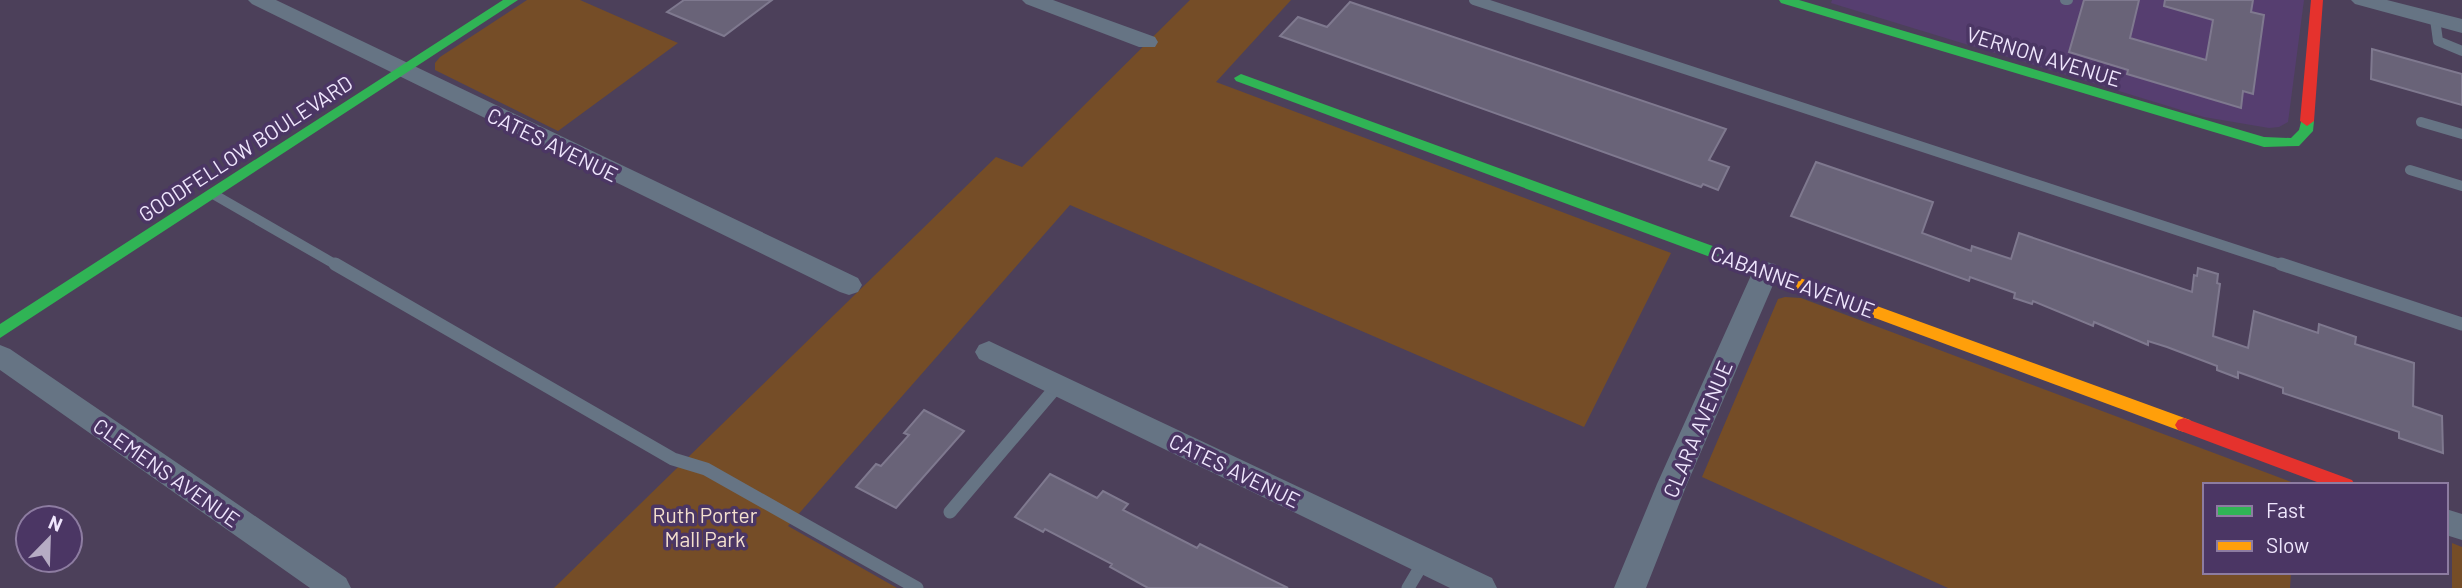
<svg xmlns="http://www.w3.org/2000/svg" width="2462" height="588" viewBox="0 0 2462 588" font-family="Barlow,sans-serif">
  <rect width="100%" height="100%" fill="#4c405a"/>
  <path fill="#563e70" d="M1832,0H2304L2288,122L2279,127L2269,128L2204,117L1831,3Z"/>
  <path fill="#754d27" d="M527,0H580L678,43L558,131L435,70V63L440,57Z
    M1190,0H1291L1216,82L1671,253L1584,427L1070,205L788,526L897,588H554L996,157L1022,167Z
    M1785,297L1801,298L2299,485H2205V572H2291L2290,588H1948L1702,477L1778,299Z
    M2452,543L2462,547V588H2452Z"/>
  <path fill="#696378" stroke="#7f798f" stroke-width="2" d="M684,0H772L724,36L667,12Z
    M2084,0H2139L2130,38L2206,60L2213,20L2164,6L2165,0H2253L2251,12L2264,15L2253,94L2243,91L2241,108L2127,74L2128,70L2069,52Z
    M1350,2L1726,129L1709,160L1729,167L1718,190L1703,184L1701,187L1280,36L1298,17L1327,27Z
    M2372,49L2462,74V105L2371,79Z
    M1816,162L1933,202L1922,233L1971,251L1972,246L2011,259L2019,233L2192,292L2194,275L2197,276L2198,268L2218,274L2217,283L2220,284L2213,336L2248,348L2254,311L2318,333L2319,324L2356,337L2355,344L2414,363L2413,406L2442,416L2443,453L2399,438V432L2283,393V388L2238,372V378L2217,370V366L2167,347L2148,341V345L2094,322L2093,326L2033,301L2032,304L2014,298L2015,293L1970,277L1969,281L1791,216Z
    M924,410L964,431L896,508L856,487L876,464L881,466L909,435L904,433Z
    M1050,474L1097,498L1103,491L1128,504L1123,510L1197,548L1200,544L1288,588H1148L1110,567L1112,564L1045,529L1043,532L1015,517Z"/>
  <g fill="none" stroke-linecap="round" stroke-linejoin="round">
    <path stroke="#667484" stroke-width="10" d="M1474,0L2286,266
      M2065,0H2068
      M2435,19L2438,41L2462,51
      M2421,122L2462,134
      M2410,170L2462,186
      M213,194L338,266"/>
    <path stroke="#667484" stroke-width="13" d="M335,264L673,459L706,469L917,588
      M2281,264L2462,324
      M950,512L1058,385
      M1408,588L1424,561"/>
    <path fill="#667484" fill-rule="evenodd" d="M248,0H276L858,278L862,285L858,292L849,295L840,292L252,4Z
      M1022,0H1053L1155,37L1158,42L1155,47H1139L1026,4Z
      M2351,0H2387L2462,19V33L2355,4Z
      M1766,262L1775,264L1779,271L1687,484L1646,588H1614L1657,484L1753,271L1757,264Z
      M989,341L1492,578L1497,588H1450L979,359L975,352L979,345Z
      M0,345L10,349L346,578L351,588H310L0,370Z
      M2446,509L2462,514V540L2446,535Z"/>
    <path fill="#30b455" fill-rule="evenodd" d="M503,0H518L0,338V324Z
      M1779,0H1799L2264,137L2291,138L2299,130L2302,118L2307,116L2314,121L2313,131L2299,146L2264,147L1781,3Z
      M1241,74L1795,276L1797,280L1795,284H1783L1236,81L1234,78Z"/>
    <path fill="#ff9f0a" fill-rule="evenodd" d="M1789,274L2190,420L2193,425L2190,430L2184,432L2178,430L1783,284L1781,280L1783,276Z"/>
    <path fill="#e5322d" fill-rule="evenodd" d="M2311,0H2323L2314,121L2307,126L2300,121Z
      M2184,418L2352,480L2355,485H2325L2178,430L2175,425L2178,420Z"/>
  </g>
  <g text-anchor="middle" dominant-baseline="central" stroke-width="7" stroke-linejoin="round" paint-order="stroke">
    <g font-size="21" fill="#efe6fd" stroke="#4b3664">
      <text transform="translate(2044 56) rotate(17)">VERNON AVENUE</text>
      <text transform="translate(553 144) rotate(26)">CATES AVENUE</text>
      <text transform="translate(245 148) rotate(-33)">GOODFELLOW BOULEVARD</text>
      <text transform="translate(1793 281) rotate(20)">CABANNE AVENUE</text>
      <text transform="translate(1697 429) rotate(-67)">CLARA AVENUE</text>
      <text transform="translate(1235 470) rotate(26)">CATES AVENUE</text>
      <text transform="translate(167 472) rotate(35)">CLEMENS AVENUE</text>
    </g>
    <g font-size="21" fill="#f4e0ce" stroke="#4b3664">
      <text x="705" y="514">Ruth Porter<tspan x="705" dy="24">Mall Park</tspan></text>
    </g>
  </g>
  <rect x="2203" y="483" width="245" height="91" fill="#4b3664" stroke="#8d7ca1" stroke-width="2"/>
  <rect x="2217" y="506" width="35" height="10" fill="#30b455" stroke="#8d7ca1" stroke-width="2"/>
  <text x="2266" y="518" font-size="21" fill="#efe6fd">Fast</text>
  <rect x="2217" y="541" width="35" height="10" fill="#ff9f0a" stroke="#8d7ca1" stroke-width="2"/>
  <text x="2266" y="553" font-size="21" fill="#efe6fd">Slow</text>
  <g transform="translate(49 539) rotate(23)"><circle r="33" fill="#4b3664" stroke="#8d7ca1" stroke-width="2"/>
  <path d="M0-5L12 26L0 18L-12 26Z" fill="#b6acc4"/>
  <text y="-10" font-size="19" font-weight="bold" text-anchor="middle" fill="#efe6fd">N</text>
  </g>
</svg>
